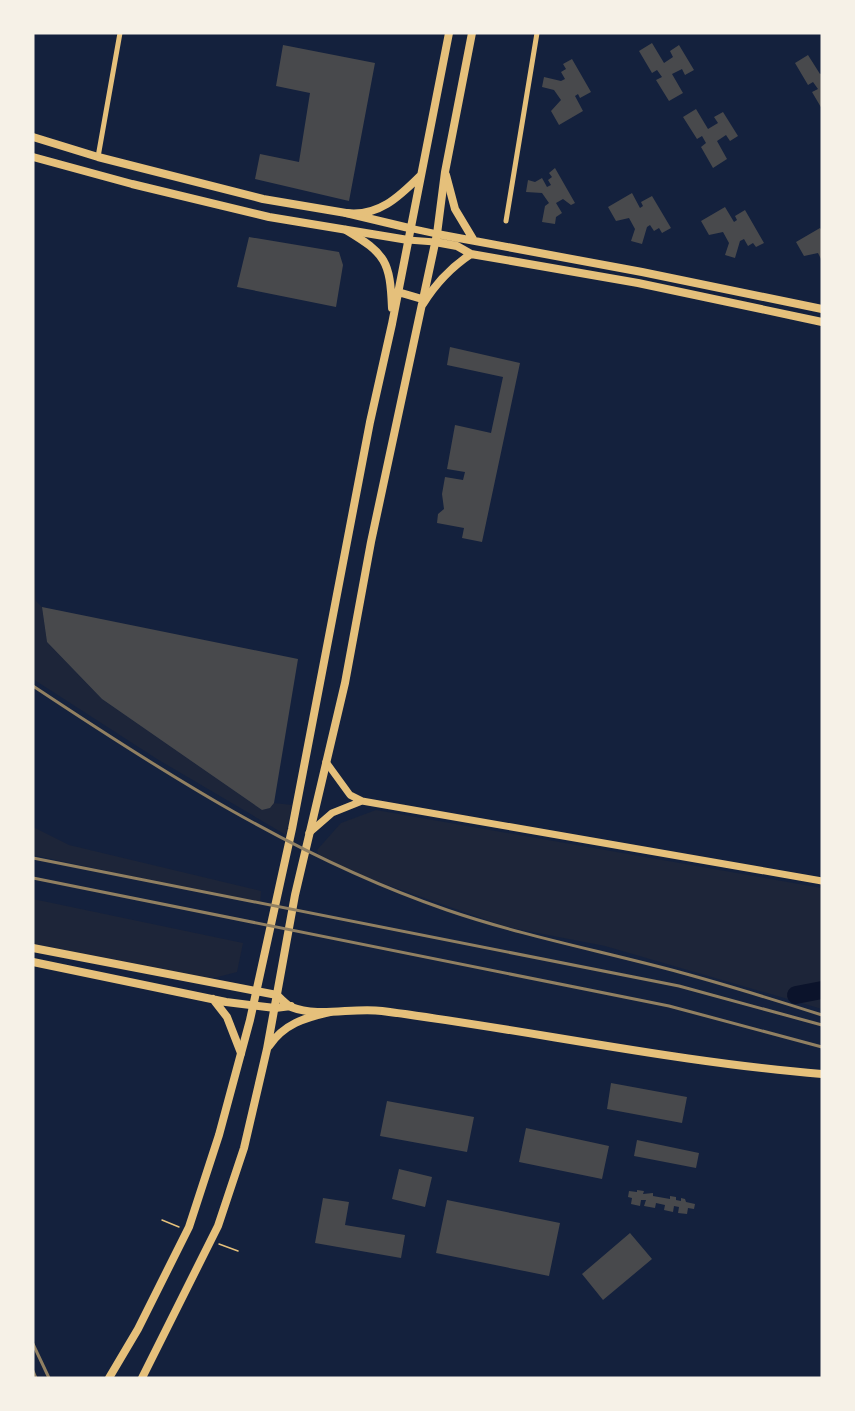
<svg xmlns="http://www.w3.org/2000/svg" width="855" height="1411" font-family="Ubuntu,sans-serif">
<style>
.green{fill:#1d2539}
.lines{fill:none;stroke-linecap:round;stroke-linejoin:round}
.river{stroke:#0b132b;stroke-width:18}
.building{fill:#48494c}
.path{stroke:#e5c07b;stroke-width:1.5}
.minor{stroke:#e5c07b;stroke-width:5}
.tertiary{stroke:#e5c07b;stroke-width:7}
.secondary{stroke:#e5c07b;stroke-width:8}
.primary{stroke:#e5c07b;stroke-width:8}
.rail{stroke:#918062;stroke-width:3}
</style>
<rect width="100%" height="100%" fill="#14213d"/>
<path class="green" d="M33 556 36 601 42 607 47 642 102 699 262 810 270 808 274 803 292 805 286 835 157 759 33 679Z
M376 810 822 888V1009L605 946 507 927 350 872 319 857 317 850 341 823Z
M33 827 69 845 261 891 260 904 33 855Z
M33 899 243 943 237 972 206 980 33 944Z"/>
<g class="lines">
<path class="river" d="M796 995 822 990"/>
</g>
<path class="building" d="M652 43 664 63 673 57 670 51 679 45 694 70 685 75 682 69 672 74 683 93 669 101 656 80 662 77 657 70 652 73 639 51Z
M283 45 375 63 349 201 255 179 260 154 299 162 310 93 276 86Z
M808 55 820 74 822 73V109L812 92 818 89 813 82 808 85 795 63Z
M572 59 591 92 580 98 578 94 575 96 583 111 559 125 551 111 561 100 554 90 542 87 544 77 561 81 565 79 561 72 566 69 563 64Z
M696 109 708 129 718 123 714 117 723 112 738 136 730 141 726 135 717 141 727 159 713 168 701 147 706 143 702 136 697 139 683 117Z
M555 168 575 203 571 205 563 199 556 203 562 213 556 217 555 224 542 222 545 206 549 203 542 193 526 192 528 180 535 182 542 178 547 187 551 185 548 180 552 177 549 173Z
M632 193 640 208 643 206 641 202 652 196 671 228 662 233 659 228 654 231 650 225 647 227 642 244 631 241 635 229 629 218 616 221 608 207Z
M725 207 734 222 737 220 735 216 745 210 764 243 756 247 753 243 748 246 744 239 740 241 735 258 725 255 729 243 723 232 709 235 701 221Z
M820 228 822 231V261L818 253 804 256 796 242Z
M249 237 339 252 343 265 336 307 237 287Z
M450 347 520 363 482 542 462 538 464 528 437 523 438 514 444 509 442 494 445 477 463 480 465 472 447 469 455 425 491 433 503 377 447 365Z
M42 607 298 659 274 803 270 808 262 810 102 699 47 642Z
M611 1083 687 1097 682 1123 607 1109Z
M387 1101 474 1117 467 1152 380 1136Z
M526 1128 609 1146 602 1179 519 1162Z
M637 1140 699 1153 696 1168 634 1156Z
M399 1169 432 1177 425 1207 392 1199Z
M637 1190 644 1191 643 1194 653 1193V1196L670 1199V1196L676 1197V1200L681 1201V1198L685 1199 686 1202 695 1204 694 1209 688 1208 687 1214 678 1213 679 1207 674 1206 673 1212 664 1210 665 1205 656 1203 655 1208 644 1206 646 1200H641L640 1206 631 1204 632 1198 628 1197 629 1191 637 1192Z
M323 1198 349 1202 345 1225 405 1235 401 1258 315 1243Z
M447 1200 560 1223 549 1276 436 1253Z
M630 1233 652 1259 603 1300 582 1274Z"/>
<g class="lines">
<path class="path" d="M162 1220 179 1227
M219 1244 238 1251"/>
<path class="minor" d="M98 157 120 33
M506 221 537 33"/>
<path class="tertiary" d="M409 228 437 234
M408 240 435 242
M326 762 350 795 362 801 822 881
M309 833 332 813 362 801"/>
<path class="secondary" d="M33 137 98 157 263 199 346 213 409 228
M33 157 132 184 269 217 408 240
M446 175 455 209 473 239
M437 234 642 272 822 309
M435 242 457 246 471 254 638 283 822 322
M423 304C436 283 450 268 471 254
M33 948 277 995C281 999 287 1005 291 1007 319 1018 353 1007 382 1011 529 1030 674 1062 822 1074
M33 962 226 1002 275 1008 291 1006
M213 999 227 1017 241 1053"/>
<path class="primary" d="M346 213C378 217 399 197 420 176
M346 230C386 254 390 261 392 308
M398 292 422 299
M269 1046C284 1024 304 1018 330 1012
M109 1378 138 1329 189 1227 219 1135 250 1020 292 829 370 422 392 324 449 33
M142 1378 218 1226 244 1148 267 1049 295 895 345 683 371 542 437 234 445 172 472 33"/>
<path class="rail" d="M33 686C164 773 298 859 447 910 523 936 601 951 679 972 727 985 775 1000 822 1015
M33 858 679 986 822 1025
M33 878 669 1006 822 1047
M33 1344 49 1378
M33 1371 36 1378"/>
</g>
<rect width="855" height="1411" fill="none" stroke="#f6f1e7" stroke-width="69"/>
</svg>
